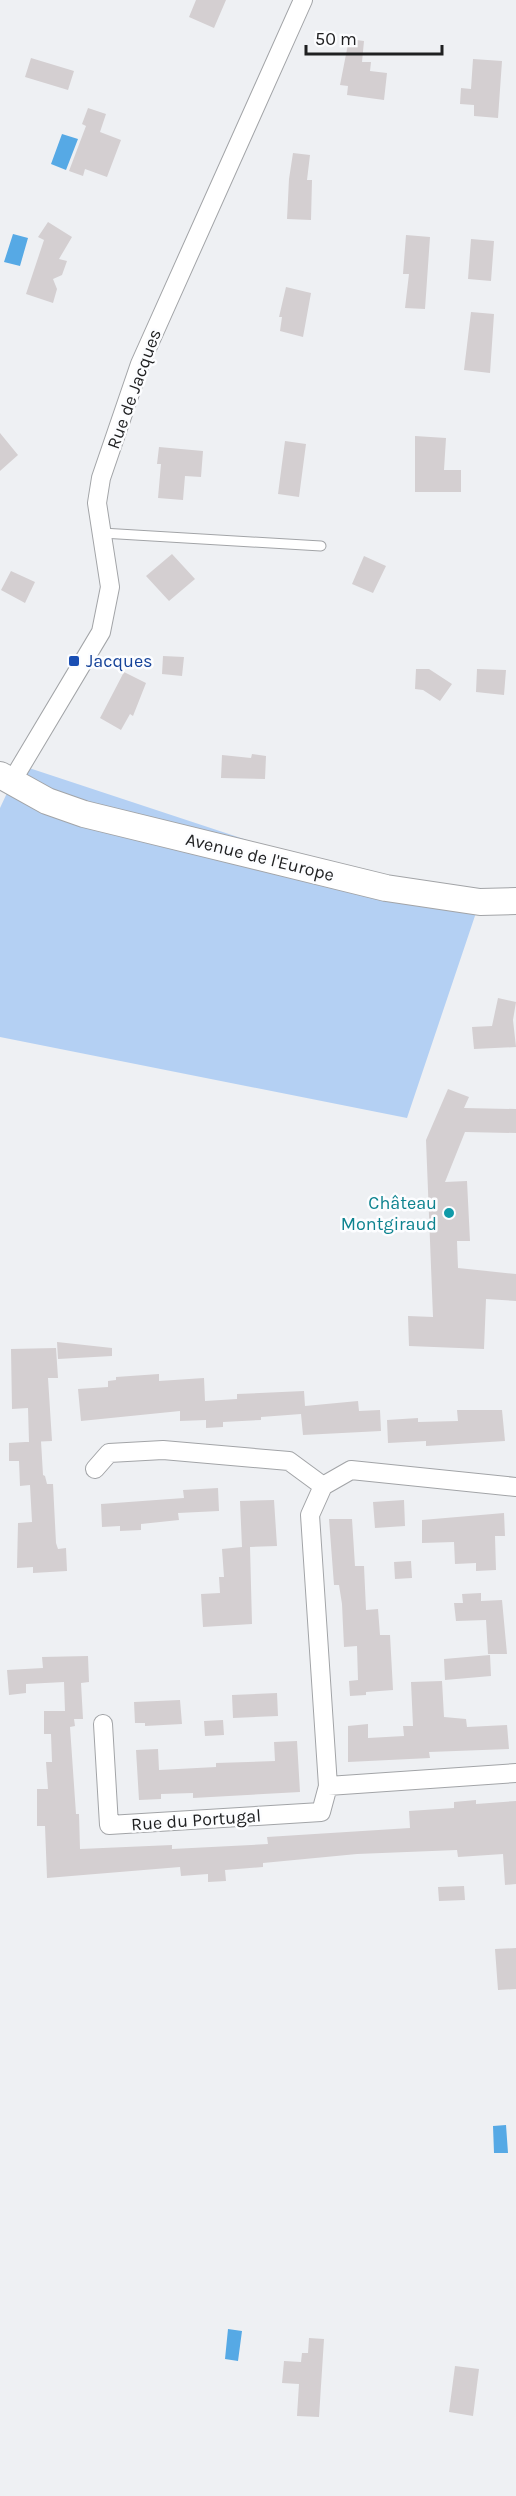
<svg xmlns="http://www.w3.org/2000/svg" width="516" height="2496" font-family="Karla,sans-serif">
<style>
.green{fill:#b4d0f3}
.water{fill:#56a9e5}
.building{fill:#d4cfd1}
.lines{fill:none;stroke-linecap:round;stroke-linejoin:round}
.lane-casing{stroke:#a2a4a7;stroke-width:11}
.street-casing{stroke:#a2a4a7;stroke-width:20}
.secondary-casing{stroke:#a2a4a7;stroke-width:28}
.lane{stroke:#fff;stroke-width:9}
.street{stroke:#fff;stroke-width:18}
.secondary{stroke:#fff;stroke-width:26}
.transit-dot{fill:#1a4fb4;stroke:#fcfdff;stroke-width:2}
.culture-dot{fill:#0f9aa8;stroke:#fcfdff;stroke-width:2}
.labels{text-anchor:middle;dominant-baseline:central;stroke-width:5;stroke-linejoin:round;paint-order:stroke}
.street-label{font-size:18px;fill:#1f2021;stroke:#fcfdff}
.transit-label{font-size:18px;fill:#164399;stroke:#fcfdff;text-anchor:start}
.culture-label{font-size:18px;fill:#0d838f;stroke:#fcfdff;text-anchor:end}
</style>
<rect width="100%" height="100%" fill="#eef0f3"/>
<path class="green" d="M20 765 292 855 417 882 484 889 407 1118 0 1037V808Z"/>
<path class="water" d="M62 134 78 139 66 170 51 164Z
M13 234 28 238 20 266 4 262Z
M506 2125 508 2153H494L493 2126Z
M228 2329 242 2331 238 2361 225 2359Z"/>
<path class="building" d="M196 0H226L214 28 189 17Z
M349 39 364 41 362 62H371L370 71 387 73 384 100 347 95 348 86 340 85Z
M31 58 74 71 68 90 25 77Z
M473 59 502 61 498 118 474 116V105L460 104 461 88 471 89Z
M88 108 106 114 100 132 121 140 107 177 85 169 83 176 69 171 86 126 82 124Z
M293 153 310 155 307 180H312L311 220 287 219 289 179Z
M48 222 72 237 59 259 67 261 62 275 53 279 57 289 53 303 26 294 44 240 38 237Z
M406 235 430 237 425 309 405 308 409 274H403Z
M471 239 494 241 491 281 468 279Z
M286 287 311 293 303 337 280 331 282 317H279Z
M471 312 494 314 490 373 464 370Z
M0 433 18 455 0 471Z
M415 436 446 438 444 470H461V492H415Z
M285 441 306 444 299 497 278 494Z
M159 447 203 451 201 477 185 476 183 500 158 498 161 464H157Z
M172 554 195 579 169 601 146 576Z
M364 556 386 566 373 593 352 584Z
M11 571 35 582 25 603 1 590Z
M163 656 184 657 182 676 162 674Z
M416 669H429L452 684 440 701 423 690 415 689Z
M477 669 506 670 504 695 476 692Z
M124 672 146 683 133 716 130 714 121 730 100 718Z
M252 754 266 756 265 779 221 778 222 755 251 758Z
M498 998 516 1002 513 1020 516 1047 474 1049 472 1027 492 1026Z
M448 1089 469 1097 464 1108 516 1109V1133L465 1132 445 1182 467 1181 470 1241H457L458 1268 516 1274V1301L486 1299 484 1349 409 1346 408 1316 433 1317 426 1140Z
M57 1342 112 1348V1356L58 1359Z
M56 1348 58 1378H48L52 1441 29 1442 28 1408 12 1409 11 1349Z
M159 1374V1381L204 1378 205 1401 237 1399V1394L304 1391 305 1406 358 1401 359 1411 380 1410 381 1431 303 1435 301 1414 261 1417V1420L223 1422V1427L206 1428V1420L180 1421V1411L81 1421 78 1389 108 1387V1381L116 1380V1377Z
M457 1410H502L505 1441 426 1446V1441L388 1443 387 1420 418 1418V1422L458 1421Z
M41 1441 43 1475 45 1476 47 1484H53L56 1543 58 1549 66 1548 67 1571 33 1573V1567L17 1568 18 1523 32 1522 30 1485 20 1486 19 1461H9V1443Z
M218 1488 219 1511 178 1513 179 1520 141 1524V1530L120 1531V1526L102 1527 101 1504 184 1498 183 1490Z
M274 1500 277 1546 250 1547 252 1624 203 1627 201 1594 220 1593 219 1577H224L222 1549 242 1547 240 1501Z
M404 1500 405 1526 375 1528 373 1502Z
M504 1513 505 1536H495L496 1570 476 1571V1563L455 1564 454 1542 422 1543V1520Z
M329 1519H352L355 1566H364L366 1610 378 1609 380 1635H390L393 1690 366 1692V1695L350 1696 349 1681 358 1680 357 1646 344 1647 342 1604 339 1585H334Z
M411 1561 412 1578 395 1579 394 1562Z
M481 1593V1601L502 1600 507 1654H488L486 1620 456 1621 454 1603H463L462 1594Z
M490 1655 491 1676 445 1680 444 1659Z
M88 1656 89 1682 81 1683 83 1719H74L75 1726 70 1727 76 1814H79L80 1849 172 1845V1849L268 1844 267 1837 410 1828 409 1811 454 1808V1802L476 1800V1804L516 1801V1884L505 1885 503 1854 458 1857 457 1850 357 1854 263 1863V1867L225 1870 226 1881 208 1882V1874L181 1876 180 1867 47 1878 45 1826H37V1789H48L46 1762H52L51 1734H44V1711H65L64 1682 26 1684V1693L9 1695 7 1670 43 1668 42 1657Z
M442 1681 444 1717 466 1719 467 1727 507 1725 509 1749 429 1752 430 1758 348 1762V1726L368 1724V1738L404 1736 403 1726H413L411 1682Z
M277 1693 278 1716 233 1718 232 1695Z
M180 1700 182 1724 145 1726V1723H135L134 1702Z
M223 1720 224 1735 205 1736 204 1721Z
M297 1741 300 1792 193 1798V1793L161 1794V1799L139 1800 136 1750 158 1749 159 1770 216 1767V1763L275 1761 274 1742Z
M464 1886 465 1900 439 1901 438 1887Z
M516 1948V1989L498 1990 495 1949Z
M309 2338 324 2339 319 2417 297 2416 299 2384 282 2383 284 2361 301 2362 302 2353H308Z
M455 2366 479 2369 473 2416 449 2412Z"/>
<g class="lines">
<defs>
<path id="lane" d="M102 533 321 546"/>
<path id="street" d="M12 781 101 632 110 587 97 503 101 478 140 364 303 0
M95 1469 109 1453 163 1450 289 1461 323 1486
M516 1487 351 1470 323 1486 310 1515 328 1786 516 1773
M103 1724 109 1825 321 1812 328 1786"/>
<path id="secondary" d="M0 775 47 801 84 814 386 888 480 902 516 901"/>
</defs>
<use href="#lane" class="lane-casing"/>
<use href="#street" class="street-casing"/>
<use href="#secondary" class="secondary-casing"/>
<use href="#lane" class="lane"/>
<use href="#street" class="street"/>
<use href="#secondary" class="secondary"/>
</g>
<rect class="transit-dot" x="68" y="655" width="12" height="12" rx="3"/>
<circle class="culture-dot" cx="449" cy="1213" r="6"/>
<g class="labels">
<g class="street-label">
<text transform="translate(134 389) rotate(-70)">Rue de Jacques</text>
<text transform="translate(260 857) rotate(14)">Avenue de l'Europe</text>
<text transform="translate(196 1820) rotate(-4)">Rue du Portugal</text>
</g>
<g class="transit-label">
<text x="86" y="661">Jacques</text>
</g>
<g class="culture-label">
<text x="437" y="1203">Château<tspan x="437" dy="21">Montgiraud</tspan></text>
</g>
</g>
<path d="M306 45v9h136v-9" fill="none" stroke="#1f2021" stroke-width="3"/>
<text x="315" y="45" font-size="18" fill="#1f2021" stroke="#fcfdff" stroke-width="4.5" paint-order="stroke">50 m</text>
</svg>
